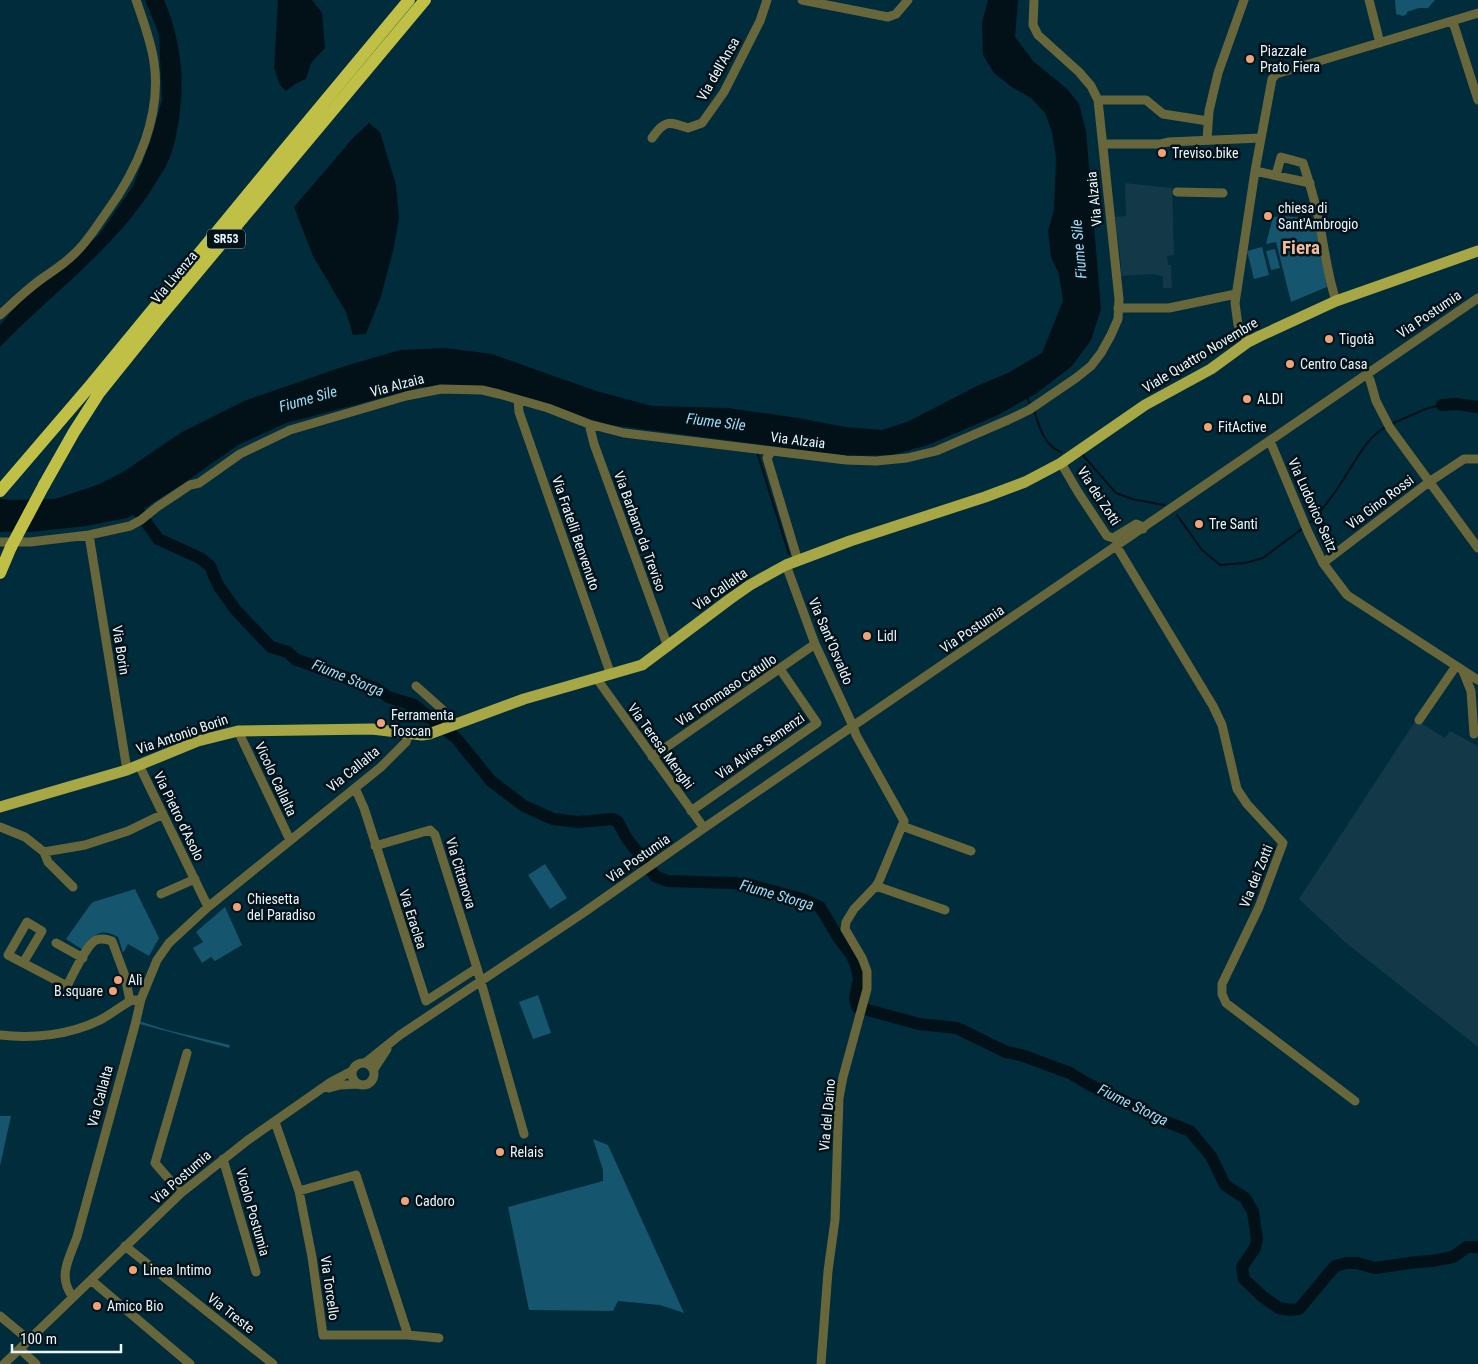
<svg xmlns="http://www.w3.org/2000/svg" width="1478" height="1364" font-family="'Roboto Condensed',sans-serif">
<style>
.built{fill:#133948}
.green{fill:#15556e}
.water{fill:#021018}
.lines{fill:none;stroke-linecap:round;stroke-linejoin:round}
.stream{stroke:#021018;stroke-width:2}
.river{stroke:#021018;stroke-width:12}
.minor{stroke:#67673b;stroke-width:9}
.major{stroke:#a7a745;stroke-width:11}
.highway{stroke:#c1c046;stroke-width:12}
.highway-bridge{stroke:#c1c046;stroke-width:12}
.poi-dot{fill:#f0a279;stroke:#031219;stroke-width:2}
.labels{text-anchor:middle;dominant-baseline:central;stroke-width:5;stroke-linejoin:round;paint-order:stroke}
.shield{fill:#031219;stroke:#a4b2b8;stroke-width:1}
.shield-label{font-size:12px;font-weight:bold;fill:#e9f6fc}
.poi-label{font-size:14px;fill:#e9f6fc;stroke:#031219;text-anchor:start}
.street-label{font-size:14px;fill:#e9f6fc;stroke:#031219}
.water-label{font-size:15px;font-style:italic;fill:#a2daf5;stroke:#031219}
.district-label{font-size:19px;font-weight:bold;fill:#f6bb9c;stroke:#031219}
</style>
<rect width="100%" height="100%" fill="#002c3c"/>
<path class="built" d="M1125 183 1172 188 1174 255 1167 256 1168 265H1171L1172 288H1163V276L1153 274 1121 276V263L1115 217 1126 216Z
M1416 720 1445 738 1450 731 1478 746V1047L1345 942 1299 899Z"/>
<path class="green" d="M1395 0H1435L1428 8H1419L1407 12V14L1403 16 1396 14Z
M1283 216 1314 219 1327 287 1291 302 1276 242 1266 244 1273 217Z
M1262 247 1269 275 1254 279 1247 251Z
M1275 249 1280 268 1271 270 1266 251Z
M545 864 567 898 550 909 528 875Z
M135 889 159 938 149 956 128 944 123 953 118 937C99 927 94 935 83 950L66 939 90 905 93 902Z
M225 907 242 945 215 961 211 957 202 963 193 948 203 942 196 932Z
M538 995 551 1033 533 1039 519 1002Z
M136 1020 167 1030 230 1045 229 1048 136 1023Z
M0 1116H11L0 1166Z
M593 1139 608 1145 684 1313 660 1305 618 1301 613 1311 529 1310 508 1207 603 1181V1170Z"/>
<path class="water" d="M145 0H164C177 30 184 67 181 100 179 122 176 146 166 166 162 174 156 181 152 189 110 253 52 293 0 347V325L20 302 99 235 133 186 151 140 162 100 159 34Z
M278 0H312L322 13 325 48 311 63 306 79 295 84 286 91 280 85 274 68Z
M988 0H1018L1015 37 1033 61 1067 89 1079 104 1086 131 1101 309 1091 340 1072 366 1037 393 998 415 928 445 892 455 848 456 603 424 472 386 422 387 286 423 238 445 187 481 137 513 127 518 86 526 30 532H0V499L13 500 55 499 97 485 123 472 182 432 244 401 342 367 400 350 445 348 492 354 596 391 652 406 728 408 798 418 845 427 882 430 907 422 977 386 1008 373 1042 353 1063 301 1059 274 1051 257 1048 231 1054 210 1056 158 1052 132 1045 113 1031 98 1012 87 994 73 983 55 982 23Z
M369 123 380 132 396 185 399 218 393 251 381 296 366 334 353 335 346 312 313 256 294 207 353 138Z"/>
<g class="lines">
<path class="stream" d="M1027 397 1031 406
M1034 410C1039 426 1044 446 1061 452
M1391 424 1428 408 1442 405
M757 452 789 554
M1081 453 1116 493 1132 499 1164 505
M1177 515 1202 550 1220 565 1245 563 1263 558 1303 528
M1309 523C1321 512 1332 497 1341 483 1355 463 1364 439 1387 426"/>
<path class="river" d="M1442 405 1456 404 1478 407
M130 499 158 539 200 558 210 566 218 585 235 609 246 621 271 647 288 652 295 659 377 689 388 697 414 705 456 738 491 781 524 806 553 819 578 822 613 819 618 822 626 837 655 876 667 881 734 883 754 886 802 899 820 907 838 937 851 954 856 965 859 979 855 998 857 1007 919 1024 957 1028 1006 1052 1021 1055 1070 1073 1088 1084 1139 1108 1149 1115 1190 1131 1211 1156 1225 1185 1245 1198 1253 1212 1257 1239 1255 1248 1242 1267 1244 1279 1263 1297 1279 1308 1290 1310 1299 1309 1335 1266 1347 1263H1357L1375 1268 1417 1262 1432 1261 1453 1257 1467 1247H1478"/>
<path class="minor" d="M802 0 888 17 896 14 908 0
M1369 0 1380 43
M1453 22 1478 100
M1098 100H1146L1163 114 1208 121
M652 138C665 120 668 121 688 128L702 123 724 92 760 21 767 0
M1207 140 1209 111 1218 73 1244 0
M1103 144H1160L1168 142 1261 138
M1255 171 1310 183
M1276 175 1281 157 1303 163C1309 181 1314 198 1318 216 1324 245 1327 274 1336 301
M1177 192 1223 193
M1118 308H1169L1236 294
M0 315C13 303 25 291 40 280 51 272 63 265 73 255 86 244 96 227 106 213 137 171 162 116 154 62 151 41 143 20 136 0
M1248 342 1238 325 1235 303 1255 171 1272 79 1276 74 1478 13
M1366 374 1370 380 1376 401 1390 428 1478 548
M518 400 519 412 611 675
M589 424 594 444 668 647
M1270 441 1308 532 1323 563 1347 595 1478 680
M771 452 767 458 798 561
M1061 463 1078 492 1107 536 1113 538 1136 524 1139 525 1143 529
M89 535 127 770
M0 542H30L89 535 130 526 141 520 157 507 190 485 199 483 240 454 290 430 406 396 441 389 482 390 499 394 548 408 589 424 624 433 846 460 876 461 907 458 936 451 1008 420 1029 410 1076 378 1091 366 1101 353 1111 335 1118 319 1119 299 1098 100 1091 86 1079 72 1038 35 1033 25 1034 0
M1117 547 1213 706 1222 725 1237 789 1247 804 1283 843 1259 907 1222 984V994L1226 1003 1355 1101
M1323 563 1429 482 1464 459H1478
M786 565 815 644 853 726 856 735 904 821 879 881 876 886 854 909 846 922 845 929 862 958 867 971V989L843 1077 839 1098 835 1220 828 1271 821 1364
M1463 671 1471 691 1474 734
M597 679 704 828
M416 686 443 710 452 726
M1419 720 1456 666
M238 731 290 840
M652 757 815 644
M139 765 208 907
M355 788 364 808 426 1001 477 968
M691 811 817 723 780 669
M902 826 971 851
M0 827 25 837 44 852 85 845 128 831 163 814
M375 846 430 830 435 835 477 968 524 1134
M44 852 48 862 73 887
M876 886 945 910
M161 894 195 879
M56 943 83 958
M23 963 42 931 27 922 8 955 67 986C73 975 86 945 96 940 102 938 106 939 112 941L125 976 130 1001
M0 1035C33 1039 70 1035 100 1020 111 1014 120 1007 130 1001L136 1000
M352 1074a11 11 0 1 1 22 0a11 11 0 1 1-22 0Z
M365 1063 400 1035 583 913 704 828 1478 298
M374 1069 387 1049
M329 1088 340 1085 358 1084
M275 1122 299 1191 312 1257 323 1335H408L356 1175 299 1191
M223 1159 256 1272
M181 1193 155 1163 187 1053
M125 1246 273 1364
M91 1280 190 1364
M73 1297C57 1277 69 1259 77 1237L135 1025 141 999 157 960 169 943 208 907 381 767 406 742 409 733
M0 1316 29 1340
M408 1335 439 1338
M20 1349 36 1364
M4 1364 181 1193 248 1140 331 1082 352 1071"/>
<path class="major" d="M0 807 127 770 198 741 238 731 372 729 422 735 429 734 524 699 642 665 730 599 750 585 775 571 786 565 850 541 985 497 1025 482 1061 463 1145 405 1211 369 1248 342 1260 336 1336 301 1478 251"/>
<path class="highway" d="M44 485 74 432 99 393 160 317 425 0
M0 491 90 386 280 155 409 0
M0 573 11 547"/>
<path class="highway-bridge" d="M11 547 44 485"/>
</g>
<g class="poi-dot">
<circle cx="1250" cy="59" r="5"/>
<circle cx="1162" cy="153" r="5"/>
<circle cx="1268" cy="216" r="5"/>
<circle cx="1329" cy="339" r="5"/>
<circle cx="1290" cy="364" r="5"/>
<circle cx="1247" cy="399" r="5"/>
<circle cx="1208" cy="427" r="5"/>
<circle cx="1199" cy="524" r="5"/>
<circle cx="867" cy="636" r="5"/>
<circle cx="381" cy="723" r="5"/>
<circle cx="237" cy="907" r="5"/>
<circle cx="118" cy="980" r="5"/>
<circle cx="113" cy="991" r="5"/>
<circle cx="500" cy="1152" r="5"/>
<circle cx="405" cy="1201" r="5"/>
<circle cx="133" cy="1270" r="5"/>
<circle cx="97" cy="1306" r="5"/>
</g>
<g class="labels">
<rect class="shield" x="207" y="229.5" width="38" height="19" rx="4"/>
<g class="shield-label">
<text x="226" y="239">SR53</text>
</g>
<g class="poi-label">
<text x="1260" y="51">Piazzale<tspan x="1260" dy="16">Prato Fiera</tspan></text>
<text x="1172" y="153">Treviso.bike</text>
<text x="1278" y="208">chiesa di<tspan x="1278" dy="16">Sant'Ambrogio</tspan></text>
<text x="1339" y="339">Tigotà</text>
<text x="1300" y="364">Centro Casa</text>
<text x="1257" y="399">ALDI</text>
<text x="1218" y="427">FitActive</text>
<text x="1209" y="524">Tre Santi</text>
<text x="877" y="636">Lidl</text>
<text x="391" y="715">Ferramenta<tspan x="391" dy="16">Toscan</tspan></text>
<text x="247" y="899">Chiesetta<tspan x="247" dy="16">del Paradiso</tspan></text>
<text x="128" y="980">Alì</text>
<text x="103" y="991" text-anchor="end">B.square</text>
<text x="510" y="1152">Relais</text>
<text x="415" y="1201">Cadoro</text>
<text x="143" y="1270">Linea Intimo</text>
<text x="107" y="1306">Amico Bio</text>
</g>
<g class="street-label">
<text transform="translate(718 69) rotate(-60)">Via dell'Ansa</text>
<text transform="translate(1094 199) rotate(-96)">Via Alzaia</text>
<text transform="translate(174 277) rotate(-50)">Via Livenza</text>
<text transform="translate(1429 314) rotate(-34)">Via Postumia</text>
<text transform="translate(1200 355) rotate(-31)">Viale Quattro Novembre</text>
<text transform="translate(397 385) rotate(-15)">Via Alzaia</text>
<text transform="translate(798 440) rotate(7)">Via Alzaia</text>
<text transform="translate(1099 496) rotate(57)">Via dei Zotti</text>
<text transform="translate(1380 502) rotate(-37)">Via Gino Rossi</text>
<text transform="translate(1313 505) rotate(66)">Via Ludovico Seitz</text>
<text transform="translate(640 531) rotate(70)">Via Barbano da Treviso</text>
<text transform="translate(576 533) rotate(71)">Via Fratelli Benvenuto</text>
<text transform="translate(720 589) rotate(-35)">Via Callalta</text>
<text transform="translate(972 629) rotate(-34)">Via Postumia</text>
<text transform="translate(831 641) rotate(67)">Via Sant'Osvaldo</text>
<text transform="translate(121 650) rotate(81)">Via Borin</text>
<text transform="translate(726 690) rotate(-34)">Via Tommaso Catullo</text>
<text transform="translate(182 734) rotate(-19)">Via Antonio Borin</text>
<text transform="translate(661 746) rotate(54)">Via Teresa Menghi</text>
<text transform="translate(760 746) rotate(-35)">Via Alvise Semenzi</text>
<text transform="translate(353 769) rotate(-39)">Via Callalta</text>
<text transform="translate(276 779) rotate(65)">Vicolo Callalta</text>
<text transform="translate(179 816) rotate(64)">Via Pietro d'Asolo</text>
<text transform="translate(638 858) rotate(-35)">Via Postumia</text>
<text transform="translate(461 873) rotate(73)">Via Cittanova</text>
<text transform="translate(1256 876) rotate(-68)">Via dei Zotti</text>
<text transform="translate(413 919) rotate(72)">Via Eraclea</text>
<text transform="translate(100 1096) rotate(-75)">Via Callalta</text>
<text transform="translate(827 1115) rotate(-85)">Via del Daino</text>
<text transform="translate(181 1177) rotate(-41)">Via Postumia</text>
<text transform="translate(253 1212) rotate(74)">Vicolo Postumia</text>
<text transform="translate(330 1288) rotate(82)">Via Torcello</text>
<text transform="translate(231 1313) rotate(38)">Via Treste</text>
</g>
<g class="water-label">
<text transform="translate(1079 249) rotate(-95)">Fiume Sile</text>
<text transform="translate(308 399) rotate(-16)">Fiume Sile</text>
<text transform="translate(716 422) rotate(7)">Fiume Sile</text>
<text transform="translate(348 678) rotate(22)">Fiume Storga</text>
<text transform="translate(777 895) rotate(16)">Fiume Storga</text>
<text transform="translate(1133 1105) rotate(26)">Fiume Storga</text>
</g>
<g class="district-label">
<text x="1301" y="247">Fiera</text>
</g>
</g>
<path d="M12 1344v8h109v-8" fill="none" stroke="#e9f6fc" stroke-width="2.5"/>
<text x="20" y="1344" font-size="15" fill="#e9f6fc" stroke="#031219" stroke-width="4" paint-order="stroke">100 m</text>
</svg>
